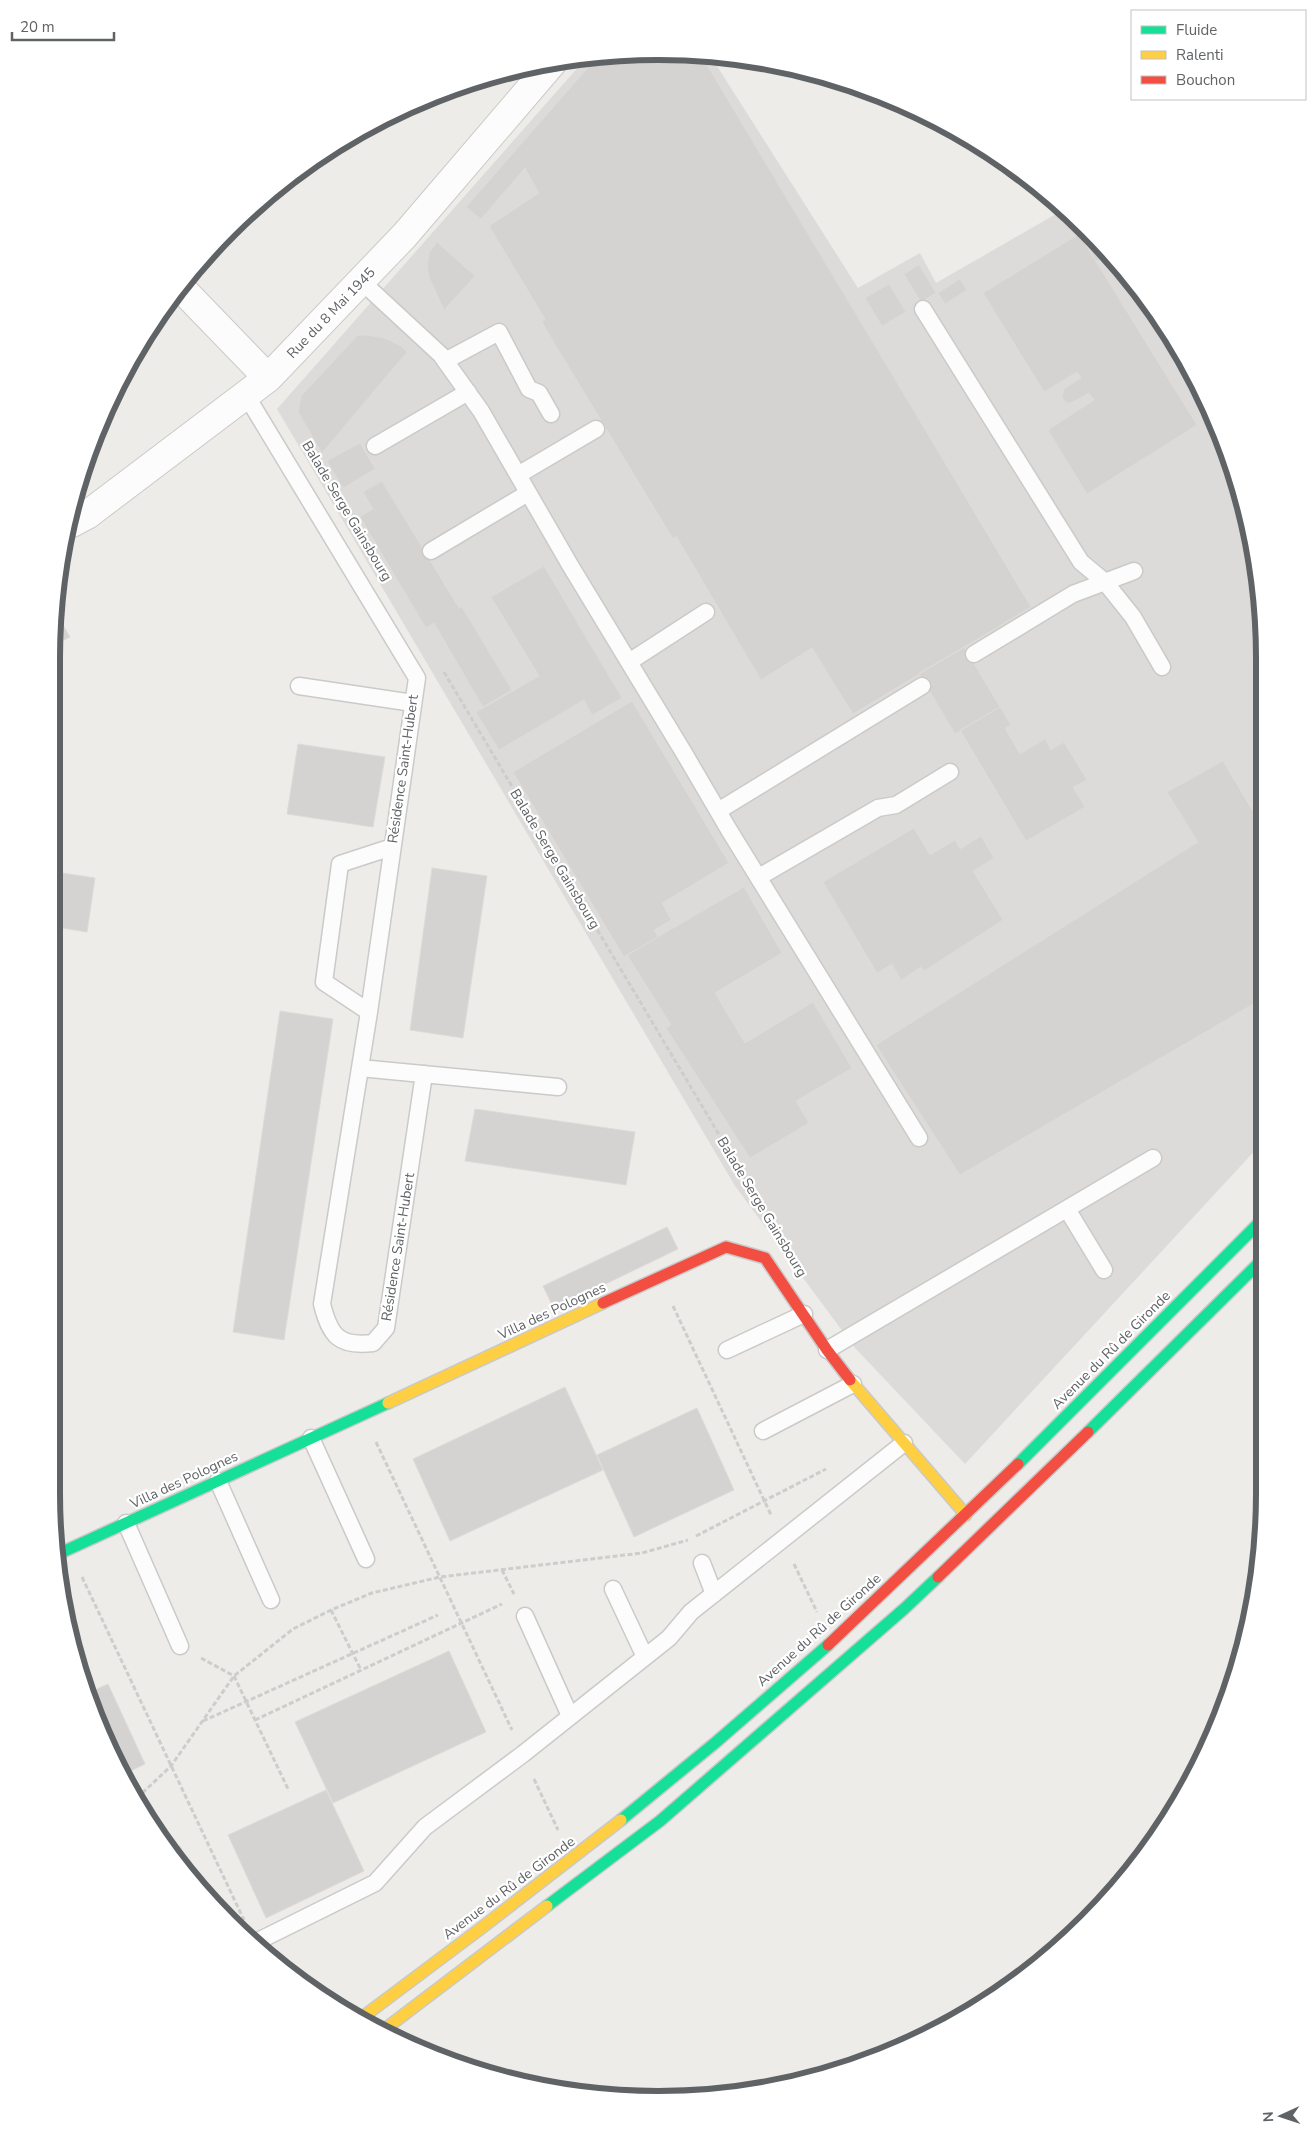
<svg xmlns="http://www.w3.org/2000/svg" width="1316" height="2151" font-family="'Nunito Sans',sans-serif">
<style>
.industrial{fill:#dddbd9}
.green{fill:#dbe7d6}
.building{fill:#d5d3d2;stroke:#dddbd8}
.lines{fill:none;stroke-linecap:round;stroke-linejoin:round}
.lane-casing{stroke:#cacac9;stroke-width:19}
.street-casing{stroke:#cacac9;stroke-width:30}
.fast-casing{stroke:#c8c9c8;stroke-width:14}
.slow-casing{stroke:#c8c9c8;stroke-width:14}
.jam-casing{stroke:#c8c9c8;stroke-width:14}
.path{stroke:#cbcecb;stroke-width:3;stroke-dasharray:5 2.5;stroke-linecap:butt}
.lane{stroke:#fcfcfc;stroke-width:16}
.street{stroke:#fcfcfc;stroke-width:28}
.fast{stroke:#16e098;stroke-width:11}
.slow{stroke:#ffcf43;stroke-width:11}
.jam{stroke:#f24e42;stroke-width:11}
.labels{text-anchor:middle;dominant-baseline:central;stroke-width:4.5;stroke-linejoin:round;paint-order:stroke}
.street-label{font-size:14px;fill:#5f6366;stroke:#fff}
.rim{fill:none;stroke:#5f6366;stroke-width:6}
</style>
<rect width="100%" height="100%" fill="#eeece9"/>
<path class="industrial" d="M697 53 710 55 858 288 920 253 936 283 1063 210 1109 253 1188 365 1244 501 1263 618 1261 1144 965 1464 855 1348 735 1186 277 409 588 56Z"/>
<path class="green" d="M1151 310 1184 355 1189 368 1149 312Z"/>
<path class="building" d="M700 53 1031 607 853 714 812 648 761 680 676 536 673 539 556 346 542 322 545 319 489 226 539 193 525 168 481 219 466 207 598 56Z
M1079 234 1197 425 1087 494 1048 430 1094 400 1089 393 1071 403H1066L1062 397 1064 389 1081 378 1077 372 1044 392 983 293Z
M1094 239 1109 253 1096 261 1086 244Z
M437 242 475 276 444 310 429 277 427 266 429 253Z
M919 265 936 293 921 302 904 274Z
M960 279 967 290 945 304 938 293Z
M889 284 906 312 882 326 865 298Z
M358 335H366L384 338 401 346 407 352 322 453 298 412 301 396Z
M360 443 375 469 343 488 327 461Z
M382 481 459 608 462 607 512 690 483 707 434 623 426 628 360 517 373 509 363 492Z
M544 566 622 698 592 715 584 700 499 750 476 712 539 676 491 597Z
M56 613 70 637 56 644Z
M964 647 1000 707 955 734 919 673Z
M632 701 729 863 662 903 671 920 654 930 658 937 624 957 513 772Z
M1000 707 1011 725 1005 728 1020 754 1045 739 1051 750 1064 742 1087 780 1073 787 1085 807 1026 841 960 730Z
M298 744 385 757 373 827 287 814Z
M1223 761 1254 813 1263 808 1262 999 960 1175 876 1045 1198 842 1167 792Z
M914 828 930 855 955 840 960 849 981 836 994 858 973 871 1003 920 924 971 921 967 901 980 892 964 877 973 823 882Z
M432 868 487 876 463 1038 410 1030Z
M56 872 95 878 87 932 56 927Z
M744 887 782 953 715 993 745 1043 813 1002 852 1068 796 1101 809 1123 750 1158 666 1028 671 1025 627 955Z
M280 1011 333 1019 284 1340 233 1332Z
M475 1109 635 1132 626 1185 465 1161Z
M667 1227 678 1249 554 1309 543 1286Z
M565 1387 603 1470 450 1541 413 1459Z
M697 1408 734 1490 634 1537 597 1455Z
M449 1651 486 1732 333 1803 295 1722Z
M108 1684 145 1764 122 1775 114 1762 86 1694Z
M326 1790 364 1871 266 1918 228 1835Z
M180 1846 197 1882 176 1862 169 1851Z"/>
<g class="lines">
<defs>
<path id="lane" d="M361 281 441 355 481 411 570 565 684 753 729 830 919 1138
M923 309 1081 562 1105 582 1133 617 1162 667
M445 361 499 332 529 389 539 393 551 414
M246 395 417 678 369 1012 322 1304C330 1336 339 1347 373 1343L386 1328 424 1074
M375 446 468 392
M518 475 596 429
M431 551 528 493
M974 654 1073 594 1134 571
M629 662 706 612
M299 686 413 703
M718 811 922 686
M759 877 878 808 896 805 950 772
M369 1012 324 982 340 864 392 847
M360 1068 558 1087
M1067 1209 1104 1270
M727 1350 804 1314
M827 1350 1153 1158
M763 1431 853 1384
M311 1438 366 1559
M218 1481 271 1600
M126 1523 180 1646
M702 1563 714 1594
M613 1589 645 1657
M525 1616 570 1716
M256 1942 375 1883 425 1827 523 1754 669 1638 691 1612 904 1443"/>
<path id="street" d="M179 286 268 378
M72 523 87 515 268 378 405 235 553 62"/>
<path id="fast" d="M1088 1432 1261 1261
M1018 1464 1261 1221
M56 1555 388 1403
M621 1820 715 1743 828 1645
M547 1906 660 1821 904 1609 938 1577"/>
<path id="slow" d="M850 1380 966 1515
M388 1403 603 1303
M360 2019 480 1929 621 1820
M381 2032 547 1906"/>
<path id="jam" d="M603 1303 726 1247 765 1258 827 1350 850 1380
M938 1577 1088 1432
M828 1645 1018 1464"/>
</defs>
<use href="#lane" class="lane-casing"/>
<use href="#street" class="street-casing"/>
<use href="#fast" class="fast-casing"/>
<use href="#slow" class="slow-casing"/>
<use href="#jam" class="jam-casing"/>
<path class="path" d="M444 672 774 1227
M673 1306 771 1515
M376 1442 512 1730
M696 1536 826 1469
M794 1564 817 1612
M502 1570 514 1594
M82 1577 244 1920
M331 1610 361 1670
M201 1658 234 1676 289 1791
M255 1720 502 1604
M203 1721 438 1615
M534 1779 558 1830
M137 1798 171 1766 234 1676 293 1629 331 1610 372 1593 440 1577 642 1553 688 1540"/>
<use href="#lane" class="lane"/>
<use href="#street" class="street"/>
<use href="#fast" class="fast"/>
<use href="#slow" class="slow"/>
<use href="#jam" class="jam"/>
</g>
<g class="labels">
<g class="street-label">
<text transform="translate(331 313) rotate(-46)">Rue du 8 Mai 1945</text>
<text transform="translate(347 511) rotate(59)">Balade Serge Gainsbourg</text>
<text transform="translate(403 769) rotate(-82)">Résidence Saint-Hubert</text>
<text transform="translate(555 859) rotate(59)">Balade Serge Gainsbourg</text>
<text transform="translate(762 1207) rotate(59)">Balade Serge Gainsbourg</text>
<text transform="translate(398 1247) rotate(-81)">Résidence Saint-Hubert</text>
<text transform="translate(552 1311) rotate(-25)">Villa des Polognes</text>
<text transform="translate(1111 1350) rotate(-45)">Avenue du Rû de Gironde</text>
<text transform="translate(184 1480) rotate(-25)">Villa des Polognes</text>
<text transform="translate(819 1630) rotate(-42)">Avenue du Rû de Gironde</text>
<text transform="translate(509 1888) rotate(-37)">Avenue du Rû de Gironde</text>
</g>
</g>
<path d="M0 0H1316V2151H0ZM658 60H658A598 598 0 0 1 1256 658V1493A598 598 0 0 1 658 2091H658A598 598 0 0 1 60 1493V658A598 598 0 0 1 658 60Z" fill="#fff" fill-rule="evenodd"/>
<path class="rim" d="M658 60H658A598 598 0 0 1 1256 658V1493A598 598 0 0 1 658 2091H658A598 598 0 0 1 60 1493V658A598 598 0 0 1 658 60Z"/>
<rect x="1131" y="10" width="175" height="90" fill="#ffffff" stroke="#bfc1c2"/>
<rect x="1141" y="26" width="25" height="8" fill="#16e098" stroke="#bfc1c2"/>
<text x="1176" y="35" font-size="15" fill="#5f6366">Fluide</text>
<rect x="1141" y="51" width="25" height="8" fill="#ffcf43" stroke="#bfc1c2"/>
<text x="1176" y="60" font-size="15" fill="#5f6366">Ralenti</text>
<rect x="1141" y="76" width="25" height="8" fill="#f24e42" stroke="#bfc1c2"/>
<text x="1176" y="85" font-size="15" fill="#5f6366">Bouchon</text>
<g transform="translate(1281 2116) rotate(267)" stroke="#ffffff" stroke-width="4" paint-order="stroke">
<path d="M0-4L9 19L0 12L-9 19Z" fill="#5f6366"/>
<text y="-8" font-size="14" font-weight="bold" text-anchor="middle" fill="#5f6366">N</text>
</g>
<path d="M12 32v8h102v-8" fill="none" stroke="#5f6366" stroke-width="2.5"/>
<text x="20" y="32" font-size="15" fill="#5f6366" stroke="#ffffff" stroke-width="4" paint-order="stroke">20 m</text>
</svg>
